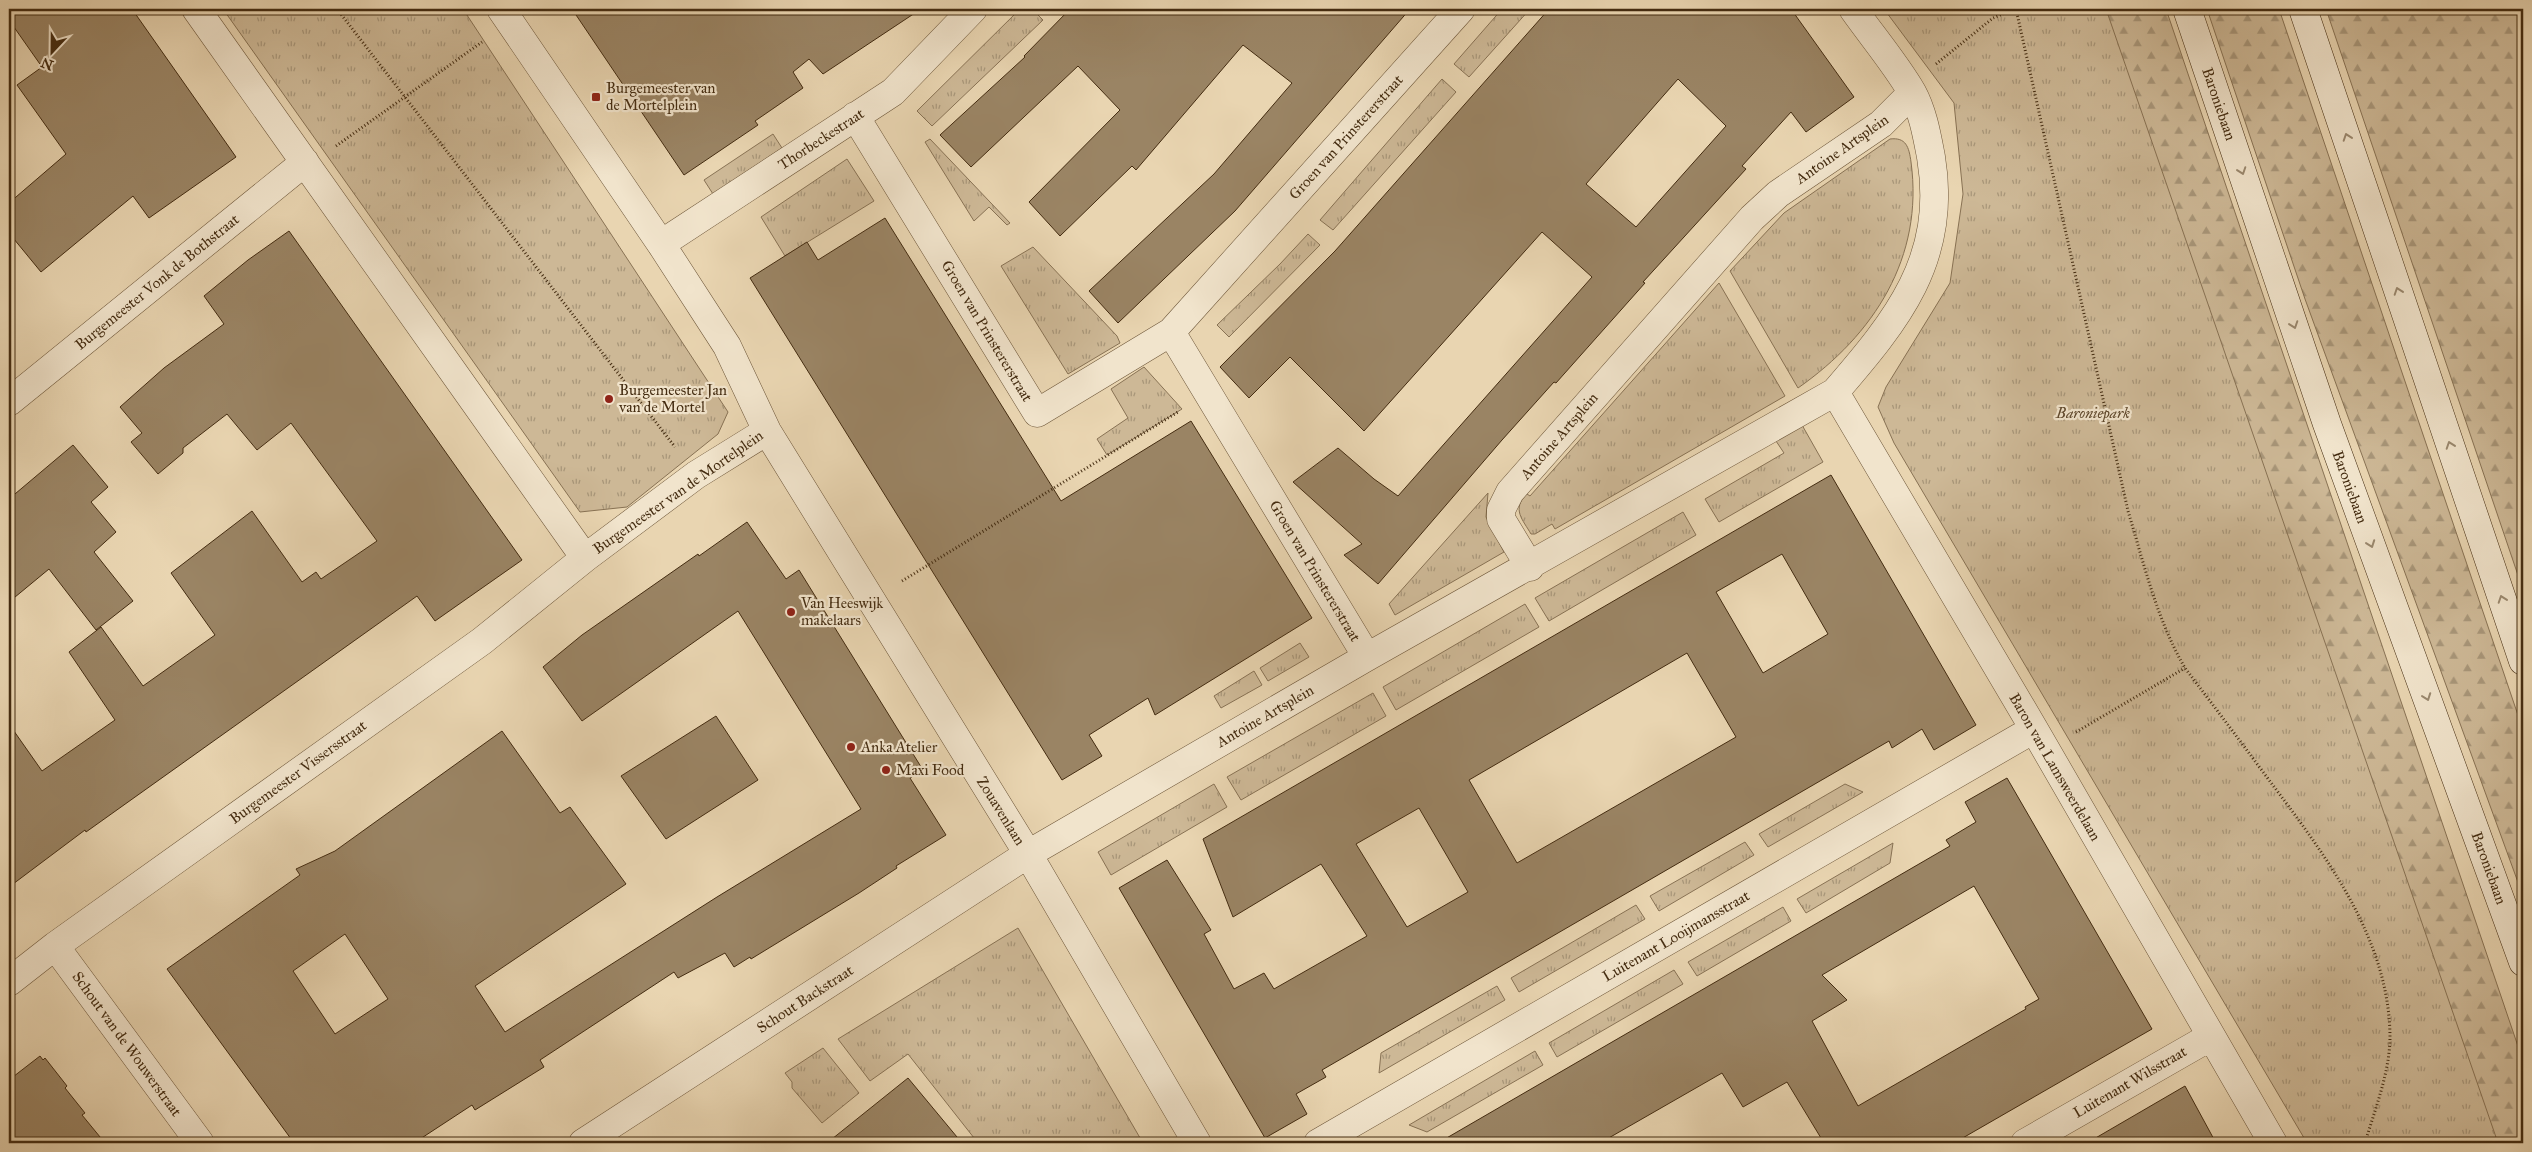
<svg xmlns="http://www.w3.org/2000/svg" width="2532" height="1152" font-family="'IM FELL Great Primer',serif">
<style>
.grass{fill:url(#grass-tufts);stroke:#887254}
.forest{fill:url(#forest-firs);stroke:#887254}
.building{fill:#9a8464;stroke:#442c11;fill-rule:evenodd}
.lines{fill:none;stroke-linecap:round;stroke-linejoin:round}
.minor-casing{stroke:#6d5639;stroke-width:29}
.secondary-casing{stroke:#442c11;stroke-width:29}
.path{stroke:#442c11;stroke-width:3;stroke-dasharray:1 2.5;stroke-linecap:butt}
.minor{stroke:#f1e4cc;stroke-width:28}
.secondary{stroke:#f1e4cc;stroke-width:28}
.oneway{stroke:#9a886e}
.poi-dot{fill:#8f2418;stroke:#f1e4cc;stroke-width:2}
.labels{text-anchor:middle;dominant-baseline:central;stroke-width:4.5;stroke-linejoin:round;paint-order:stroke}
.poi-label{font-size:15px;fill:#442c11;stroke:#f1e4cc;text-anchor:start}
.street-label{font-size:15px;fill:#442c11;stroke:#f1e4cc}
.park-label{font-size:15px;font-style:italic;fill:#5f482c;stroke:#f1e4cc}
</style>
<defs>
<pattern id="grass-tufts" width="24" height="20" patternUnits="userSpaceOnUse" patternTransform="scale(1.25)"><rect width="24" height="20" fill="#cdb896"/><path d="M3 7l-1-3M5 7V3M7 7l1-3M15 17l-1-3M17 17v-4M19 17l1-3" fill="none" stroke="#a89679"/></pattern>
<pattern id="forest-firs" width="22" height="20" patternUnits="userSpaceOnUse" patternTransform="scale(1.25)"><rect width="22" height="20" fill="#cdb896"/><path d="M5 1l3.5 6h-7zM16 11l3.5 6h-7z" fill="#a89679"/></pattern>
</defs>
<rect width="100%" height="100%" fill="#e9d5b1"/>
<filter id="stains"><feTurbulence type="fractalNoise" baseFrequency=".004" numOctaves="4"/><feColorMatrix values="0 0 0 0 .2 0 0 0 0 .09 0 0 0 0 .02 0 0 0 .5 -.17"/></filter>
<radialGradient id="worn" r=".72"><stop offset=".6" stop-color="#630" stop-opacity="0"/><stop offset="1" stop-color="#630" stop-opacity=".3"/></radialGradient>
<path class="grass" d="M223 9H463L728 412 718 434 627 507 580 512Z
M1020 9H1032L1043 20 932 126 917 111Z
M1502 9H1530L1469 77 1454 64Z
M1884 9H2150L2523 1143H2307L1894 443 1878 407 1886 387 1950 283 1963 194 1954 103Z
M1442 79 1456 92 1333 230 1320 220Z
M773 134 782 148 713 194 704 180Z
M930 139 1010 223 1007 225 989 207 974 221 925 142Z
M1890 139C1906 137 1909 147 1911 162 1924 257 1874 335 1798 388L1730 271 1784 213Z
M847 159 874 201 785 256 761 217Z
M1308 234 1320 245 1229 337 1217 325 1280 264Z
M1033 247 1117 336 1120 343 1068 374 1001 266Z
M1719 283 1785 396 1555 529 1552 524 1535 534H1531C1523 520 1511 509 1527 494L1530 496Z
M1144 367 1182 409 1107 455 1097 439 1128 418 1111 389Z
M1802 425 1823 462 1719 522 1705 499 1784 453 1776 441Z
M1488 493 1486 517 1504 552 1395 615 1389 604Z
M1683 512 1696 535 1549 621 1535 598Z
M1525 604 1539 627 1396 710 1383 687Z
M1300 643 1309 657 1268 681 1260 668Z
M1254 671 1262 685 1221 708 1214 696Z
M1373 693 1386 716 1241 800 1227 777Z
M1214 784 1227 807 1111 875 1098 852Z
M1845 784 1863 792 1768 847 1759 834Z
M1745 842 1754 855 1659 911 1650 896Z
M1893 843 1890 863 1806 913 1797 899Z
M1636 905 1645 919 1519 992 1511 978Z
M1783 907 1791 921 1697 976 1688 962Z
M1018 928 1143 1143H978L908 1054 870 1081 838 1039Z
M1674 970 1683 984 1557 1057 1549 1043Z
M1497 986 1505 1000 1379 1073 1381 1053Z
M823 1048 859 1093 822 1123 792 1088V1082L785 1073Z
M1535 1051 1543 1065 1427 1132 1409 1125Z"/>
<path class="forest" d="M2106 9H2166L2523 1061V1143H2498Z
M2207 9H2279L2523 730V896L2305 299Z
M2326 9H2523V590Z"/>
<path class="building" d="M9 9H132L236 157 149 218 133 196 41 272 9 233V203L66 154 17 85 42 67 9 20Z
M572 9H921L823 74 809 59 793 72 803 88 755 121 758 125 684 175Z
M1070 9H1410L1235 211 1118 323 1089 291 1214 174 1292 83 1243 45 1136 170 1132 166 1060 236 1029 202 1120 110 1078 66 971 167 940 135 1025 57 1024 56Z
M1549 9H1791L1854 97 1806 132 1791 112 1742 166 1746 169 1643 282 1645 283 1556 383 1554 382 1502 440 1378 584 1344 555 1362 544 1293 482 1338 448 1374 479 1398 496 1592 277 1542 232 1364 431 1290 357 1249 398 1220 367 1335 251ZM1678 79 1726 126 1636 227 1586 184Z
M885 218 1061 501 1191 421 1312 618 1155 715 1148 698 1089 735 1102 756 1062 780 750 278 807 242 818 260Z
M289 231 522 560 435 621 417 596 86 832 85 830 9 887V724L42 771 115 720 69 652 101 627 143 686 215 635 171 573 252 511 302 582 316 572 321 579 377 541 291 423 257 450 227 414 183 448V453L158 474 131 442 142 433 120 407 164 368 224 324 204 296 248 260Z
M73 445 108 487 91 502 116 532 94 552 133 601 96 630 49 569 9 602V499Z
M1831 475 1976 725 1934 750 1922 729 1892 748 1889 741 1589 915 1322 1070 1326 1077 1296 1094 1307 1114 1265 1138 1119 888 1167 860 1211 930 1204 934 1234 989 1264 973 1274 989 1367 936 1321 864 1233 917 1203 839ZM1782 554 1828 634 1763 673 1716 592ZM1687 653 1736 737 1517 863 1469 780ZM1419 808 1468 892 1407 927 1356 844Z
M747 522 786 579 799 570 923 770 910 778 946 835 896 866 897 868 859 893 751 959 750 957 734 967 725 953 678 978 674 972 540 1060 544 1067 475 1110 472 1105 414 1143H294L167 969 300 875 296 869 335 851 502 731 560 813 570 807 626 884 475 986 505 1032 717 897 861 809 738 611 582 721 543 667 582 635 698 554 699 556ZM345 934 388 999 335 1034 293 971Z
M716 716 758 780 666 839 621 776Z
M2007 778 2152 1029 1954 1143H1824L1787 1082 1743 1107 1722 1073 1600 1143H1438L1950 846 1946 840 1976 822 1965 802ZM1974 886 2039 999 2025 1007 2026 1009 1858 1106 1812 1021 1847 1000 1822 975Z
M40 1056 43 1060 45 1058 67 1086 65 1088 85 1113 82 1115 105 1143H9V1080Z
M908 1078 962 1143H827Z
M2185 1086 2216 1143H2087Z"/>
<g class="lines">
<defs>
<path id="minor" d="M196 9 585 558 696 475 767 431
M501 9 661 244 727 346 767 431 1028 854 1197 1143
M855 116 1037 413 1171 332 1461 9
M661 244 893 92 973 9
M1171 332 1367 657
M1835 392 2034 729 2273 1143
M9 402 305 162
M1530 567 1501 519V510L1510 492 1752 218 1778 194 1881 124 1912 93
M55 946 200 1143
M9 982 55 946 482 641 585 558
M583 1143 1028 854 1367 657 1835 392C1897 320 1948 259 1931 157 1927 136 1923 112 1912 92 1895 63 1872 36 1853 9
M1318 1143 2034 729
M2025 1143 2210 1037"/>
<path id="secondary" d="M2187 9 2327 424 2523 962
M2303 9 2523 661"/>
</defs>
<use href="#minor" class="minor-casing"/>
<use href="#secondary" class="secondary-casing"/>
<path class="path" d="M337 9 675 447
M2016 9 2128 511C2144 564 2157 620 2185 668 2213 705 2241 742 2269 780 2325 855 2389 938 2390 1036 2390 1072 2375 1109 2365 1143
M1936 64 1993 18 2014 9
M336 146 482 42
M902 581 1178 412
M2076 732 2185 668"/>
<use href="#minor" class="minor"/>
<use href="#secondary" class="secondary"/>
</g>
<defs><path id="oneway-chevron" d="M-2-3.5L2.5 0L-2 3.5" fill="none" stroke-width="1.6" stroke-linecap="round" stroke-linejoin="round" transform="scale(1.25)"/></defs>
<g class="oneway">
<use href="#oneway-chevron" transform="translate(2347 137) rotate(-109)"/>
<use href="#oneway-chevron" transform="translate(2242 171) rotate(71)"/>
<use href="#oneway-chevron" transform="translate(2398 291) rotate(-109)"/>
<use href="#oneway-chevron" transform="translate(2294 325) rotate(71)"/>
<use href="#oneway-chevron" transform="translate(2450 445) rotate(-109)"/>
<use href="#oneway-chevron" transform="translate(2371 544) rotate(70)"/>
<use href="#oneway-chevron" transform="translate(2502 599) rotate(-109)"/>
<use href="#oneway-chevron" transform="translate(2427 697) rotate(70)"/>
</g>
<g class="poi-dot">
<rect x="591" y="92" width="10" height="10" rx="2.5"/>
<circle cx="609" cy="399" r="5"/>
<circle cx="791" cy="612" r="5"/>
<circle cx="851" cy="747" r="5"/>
<circle cx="886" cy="770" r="5"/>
</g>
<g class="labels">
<g class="poi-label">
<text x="606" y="88">Burgemeester van<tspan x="606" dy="17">de Mortelplein</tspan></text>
<text x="619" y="390">Burgemeester Jan<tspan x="619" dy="17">van de Mortel</tspan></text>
<text x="801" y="603">Van Heeswijk<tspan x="801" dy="17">makelaars</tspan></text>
<text x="861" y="747">Anka Atelier</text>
<text x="896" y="770">Maxi Food</text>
</g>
<g class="street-label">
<text transform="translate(2219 104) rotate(71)">Baroniebaan</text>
<text transform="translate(1346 137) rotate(-48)">Groen van Prinstererstraat</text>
<text transform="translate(821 139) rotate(-33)">Thorbeckestraat</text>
<text transform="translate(1842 149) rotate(-35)">Antoine Artsplein</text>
<text transform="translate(157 282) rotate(-39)">Burgemeester Vonk de Bothstraat</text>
<text transform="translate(987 331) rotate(59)">Groen van Prinstererstraat</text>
<text transform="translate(1559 436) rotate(-49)">Antoine Artsplein</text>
<text transform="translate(2350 487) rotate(70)">Baroniebaan</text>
<text transform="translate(678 492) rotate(-35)">Burgemeester van de Mortelplein</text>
<text transform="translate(1315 571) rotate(59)">Groen van Prinstererstraat</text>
<text transform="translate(1265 716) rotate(-30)">Antoine Artsplein</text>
<text transform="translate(2055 767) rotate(60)">Baron van Lamsweerdelaan</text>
<text transform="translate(298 772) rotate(-36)">Burgemeester Vissersstraat</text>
<text transform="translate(1001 811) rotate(58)">Zouavenlaan</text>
<text transform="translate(2489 868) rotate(70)">Baroniebaan</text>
<text transform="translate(1676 936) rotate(-30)">Luitenant Looijmansstraat</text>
<text transform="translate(805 999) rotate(-33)">Schout Backstraat</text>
<text transform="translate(127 1044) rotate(54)">Schout van de Wouwerstraat</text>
<text transform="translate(2130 1082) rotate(-30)">Luitenant Wilsstraat</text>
</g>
<g class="park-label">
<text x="2093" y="413">Baroniepark</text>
</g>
</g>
<rect width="2532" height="1152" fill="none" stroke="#e9d5b1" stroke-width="30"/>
<rect x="10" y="10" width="2512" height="1132" fill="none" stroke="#442c11" stroke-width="2.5"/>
<rect x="15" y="15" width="2502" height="1122" fill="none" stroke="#442c11"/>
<g transform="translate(52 52) rotate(202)" stroke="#f1e4cc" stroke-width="4" paint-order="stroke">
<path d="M0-4L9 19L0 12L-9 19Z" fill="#442c11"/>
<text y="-8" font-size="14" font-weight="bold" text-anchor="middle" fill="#442c11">N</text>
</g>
<rect width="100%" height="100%" filter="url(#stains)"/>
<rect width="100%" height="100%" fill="url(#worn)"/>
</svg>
